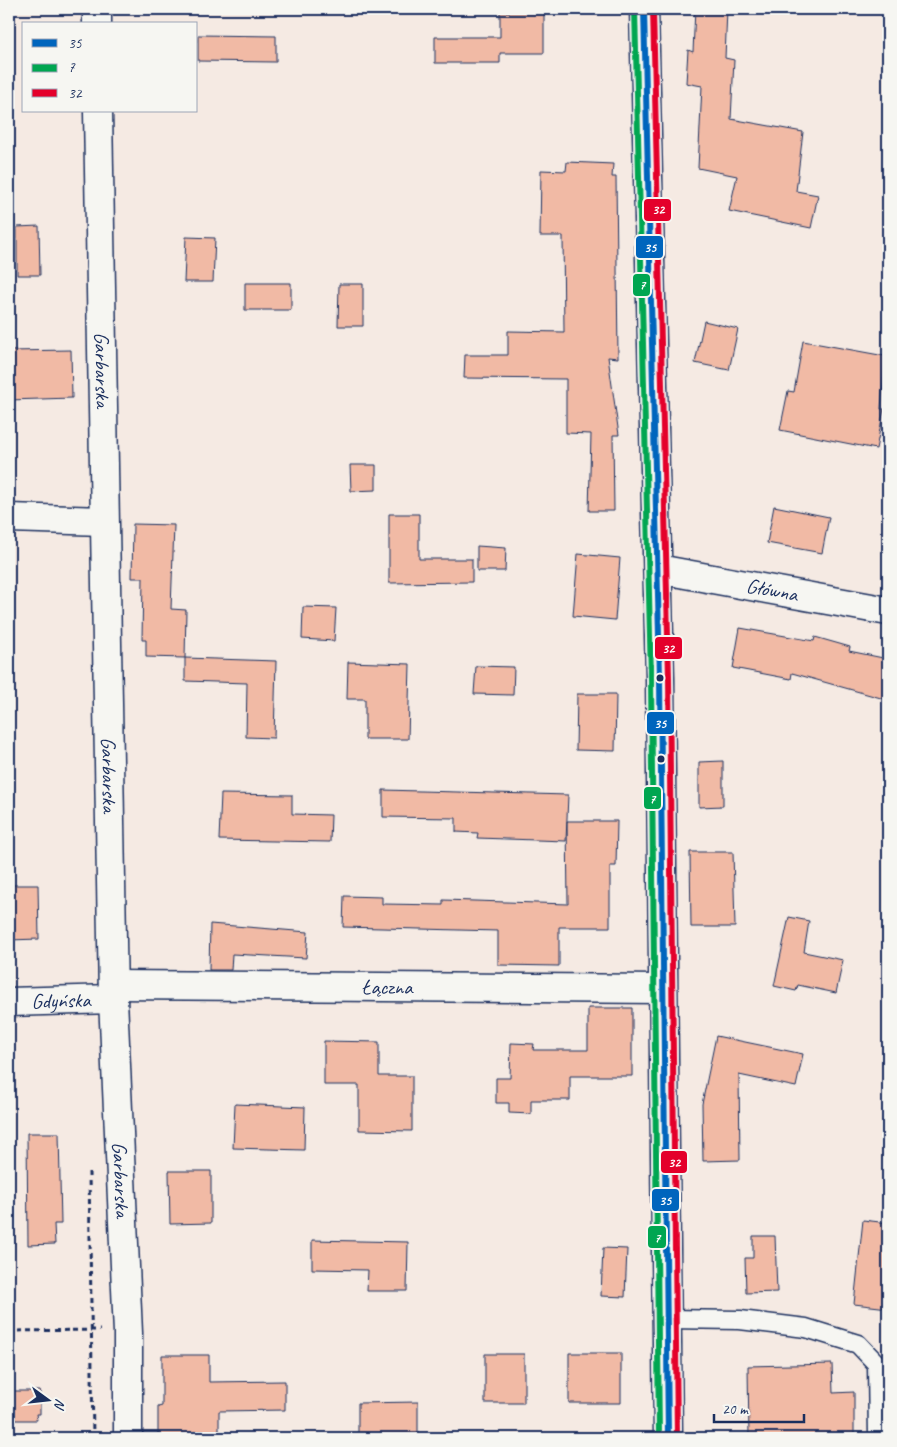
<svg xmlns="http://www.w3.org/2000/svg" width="897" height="1447" font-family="Caveat,sans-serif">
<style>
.building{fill:#f1baa5;stroke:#1b2f5e}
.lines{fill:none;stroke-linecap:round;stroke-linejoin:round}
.lane-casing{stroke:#1b2f5e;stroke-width:21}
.street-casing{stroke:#1b2f5e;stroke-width:31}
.path{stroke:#1b2f5e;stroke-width:3;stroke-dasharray:5 4;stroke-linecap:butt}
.lane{stroke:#f6f6f2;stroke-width:18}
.street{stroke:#f6f6f2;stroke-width:28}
.bus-1-casing{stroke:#f6f6f2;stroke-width:10}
.bus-2-casing{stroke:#f6f6f2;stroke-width:10}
.bus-3-casing{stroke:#f6f6f2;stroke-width:10}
.bus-1{stroke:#0065bd;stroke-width:6}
.bus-2{stroke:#00a651;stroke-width:6}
.bus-3{stroke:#e4002b;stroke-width:6}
.bus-dot{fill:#1b2f5e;stroke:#f6f6f2;stroke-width:2}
.labels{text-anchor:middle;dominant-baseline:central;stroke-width:5;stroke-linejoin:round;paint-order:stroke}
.street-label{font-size:21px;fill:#1b2f5e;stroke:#f6f6f2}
.line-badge{stroke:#f6f6f2;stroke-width:2}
.badge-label{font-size:14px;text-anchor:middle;font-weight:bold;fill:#fff}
</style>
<rect width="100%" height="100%" fill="#f5eae3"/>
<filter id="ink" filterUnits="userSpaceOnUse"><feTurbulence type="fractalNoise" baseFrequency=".02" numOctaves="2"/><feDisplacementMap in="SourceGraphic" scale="10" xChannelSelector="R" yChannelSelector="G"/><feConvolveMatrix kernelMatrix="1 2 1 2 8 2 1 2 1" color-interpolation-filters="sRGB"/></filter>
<g filter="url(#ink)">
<path class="building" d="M695 9H727L725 58 734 60 731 119 803 132 796 191 818 195 811 228 729 211 737 176 698 168 702 86 686 83 688 50 693 52Z
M500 12H544V53H500V63H435V37H500Z
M198 35 276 36V62L198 61Z
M567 162 613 164 612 177H616L618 358 608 357 619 435H613L614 511H589L591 434 566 433V379L464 378 465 355H508V331L564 332 563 236H540L541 170 566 171Z
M39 226 40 275H17V227Z
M186 237 215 238 213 282H184Z
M245 283H291V310H245Z
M339 284H363V326H338Z
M704 321 738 329 729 370 695 363Z
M803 341 885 356 881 409H884L876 449 780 430 788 391 794 392Z
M71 350 72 398 9 400V351Z
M350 465H376V490L351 491Z
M774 506 829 517 822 553 767 543Z
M389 514H419V559H472V582L389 583Z
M133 524 174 525 171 609 186 610 185 658 146 657V640H142L143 578H132Z
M477 546 506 548 505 571H477Z
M578 554 620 558 615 620 573 616Z
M303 607 336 608 334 641 302 639Z
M740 628 814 641 815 637 850 647 849 651 888 659V700L792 673 791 679 733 668Z
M185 658 276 661 274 738 246 737 247 683 185 681Z
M348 662 410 664 408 739H365V699H347Z
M476 666 514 667 513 695 474 694Z
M577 694H616L615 751 576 750Z
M723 761V806L699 807V762Z
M383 790 568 795 566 841 477 838 478 833 456 832V818L383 817Z
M221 794 292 795V814L331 815 330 842 219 840Z
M567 821H617L616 866H610V927H559V966L498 965V931L343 927 344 896 382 897V904L443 905V900L568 904Z
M690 852H733L735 927H691Z
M9 885H38L39 939 9 940Z
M789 917 809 921 804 952 843 960 836 993 798 985 796 991 774 986Z
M210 924 308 932 306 958 232 954 231 970H209Z
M588 1008H632V1076H570V1100H531V1114L509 1113V1103H496V1078H510L511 1043 534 1044 533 1050H588Z
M716 1036 803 1054 796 1087 739 1075 740 1160 703 1161 702 1104Z
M324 1041 379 1042V1076H412V1131L359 1130V1085H324Z
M235 1104 305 1107 304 1150 233 1148Z
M27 1133H59L61 1224H54L55 1244 28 1245Z
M169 1171H211V1223L170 1224Z
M863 1220 888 1223V1308L854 1304Z
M753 1236H775L777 1292 746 1293 745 1258H753Z
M312 1240 408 1242 407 1291H367L368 1270 312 1269Z
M603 1248 627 1249 625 1297 601 1296Z
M569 1353H621V1403H569Z
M485 1354H524V1403H485Z
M162 1355H209V1382L285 1381V1410L219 1411V1438H158V1407L162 1406Z
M832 1364 833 1393 854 1392V1438H749L748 1366Z
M10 1391H40V1414H36L37 1420H10Z
M418 1402V1438H358V1403Z"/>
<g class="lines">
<defs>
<path id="lane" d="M666 1319 740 1320 806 1328 858 1344 877 1364 878 1438"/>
<g id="street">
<path d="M97 9V24"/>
<path d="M644 9 660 678 668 1438"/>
<path id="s1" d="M98 111 113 999 128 1333V1438"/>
<path d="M9 518 103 521"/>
<path id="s2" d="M658 569 888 611"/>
<path id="s3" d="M113 985 661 989"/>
<path id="s4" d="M9 1002 113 999"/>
</g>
</defs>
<use href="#lane" class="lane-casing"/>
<use href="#street" class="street-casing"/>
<path class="path" d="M89 1172 93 1438
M9 1331 100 1330"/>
<use href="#lane" class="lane"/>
<use href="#street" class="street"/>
<defs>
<path id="bus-1" d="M644 9 660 678 668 1438"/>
<path id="bus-2" d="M635 9 651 678 659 1438"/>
<path id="bus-3" d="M653 9 669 678 677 1438"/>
</defs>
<use href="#bus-1" class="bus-1-casing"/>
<use href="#bus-2" class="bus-2-casing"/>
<use href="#bus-3" class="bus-3-casing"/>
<use href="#bus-1" class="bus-1"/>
<use href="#bus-2" class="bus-2"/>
<use href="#bus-3" class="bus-3"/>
</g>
</g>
<g class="bus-dot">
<circle cx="660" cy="678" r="4.5"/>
<circle cx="661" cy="759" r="4.5"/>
</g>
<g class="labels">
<g class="street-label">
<text stroke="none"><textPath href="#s1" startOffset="259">Garbarska</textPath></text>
<text stroke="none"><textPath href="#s2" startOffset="116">Główna</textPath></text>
<text stroke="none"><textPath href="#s1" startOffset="664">Garbarska</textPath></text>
<text stroke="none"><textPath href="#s3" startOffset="274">Łączna</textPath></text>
<text stroke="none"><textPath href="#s4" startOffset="52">Gdyńska</textPath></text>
<text stroke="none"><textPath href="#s1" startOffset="1069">Garbarska</textPath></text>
</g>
</g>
<g class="line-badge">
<rect x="643" y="198" width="29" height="24" rx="5" fill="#e4002b"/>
<rect x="635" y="235" width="29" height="24" rx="5" fill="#0065bd"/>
<rect x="632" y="273" width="19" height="24" rx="5" fill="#00a651"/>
<rect x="654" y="636" width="29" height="24" rx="5" fill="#e4002b"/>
<rect x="646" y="711" width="29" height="24" rx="5" fill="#0065bd"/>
<rect x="643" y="786" width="19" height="24" rx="5" fill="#00a651"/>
<rect x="660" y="1150" width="28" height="24" rx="5" fill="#e4002b"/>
<rect x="651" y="1188" width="29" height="24" rx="5" fill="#0065bd"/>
<rect x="647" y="1225" width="20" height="24" rx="5" fill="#00a651"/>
</g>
<g class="badge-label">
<text x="658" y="214">32</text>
<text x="650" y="252">35</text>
<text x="642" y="289">7</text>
<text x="668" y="653">32</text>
<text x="660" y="728">35</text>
<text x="652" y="803">7</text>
<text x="674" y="1167">32</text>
<text x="665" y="1205">35</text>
<text x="657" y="1242">7</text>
</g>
<rect width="897" height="1447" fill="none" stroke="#f6f6f2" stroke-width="30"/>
<rect x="15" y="15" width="867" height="1417" fill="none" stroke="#1b2f5e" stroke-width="2" filter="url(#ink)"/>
<rect x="22" y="22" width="175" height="90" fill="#f6f6f2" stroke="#9ea6b7"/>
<rect x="32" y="39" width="25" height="8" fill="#0065bd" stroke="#9ea6b7"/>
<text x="68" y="48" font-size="15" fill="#1b2f5e">35</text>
<rect x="32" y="64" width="25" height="8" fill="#00a651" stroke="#9ea6b7"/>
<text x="68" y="72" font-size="15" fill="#1b2f5e">7</text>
<rect x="32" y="89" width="25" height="8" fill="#e4002b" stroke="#9ea6b7"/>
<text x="68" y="98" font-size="15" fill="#1b2f5e">32</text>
<g transform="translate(48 1400) rotate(105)" stroke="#f6f6f2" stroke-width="4" paint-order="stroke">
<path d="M0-4L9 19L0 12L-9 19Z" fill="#1b2f5e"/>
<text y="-8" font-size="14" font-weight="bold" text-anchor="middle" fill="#1b2f5e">N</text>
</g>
<path d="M714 1414v8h90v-8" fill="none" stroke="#1b2f5e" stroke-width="2.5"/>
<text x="722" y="1414" font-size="15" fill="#1b2f5e" stroke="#f6f6f2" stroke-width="4" paint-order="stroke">20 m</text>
</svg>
